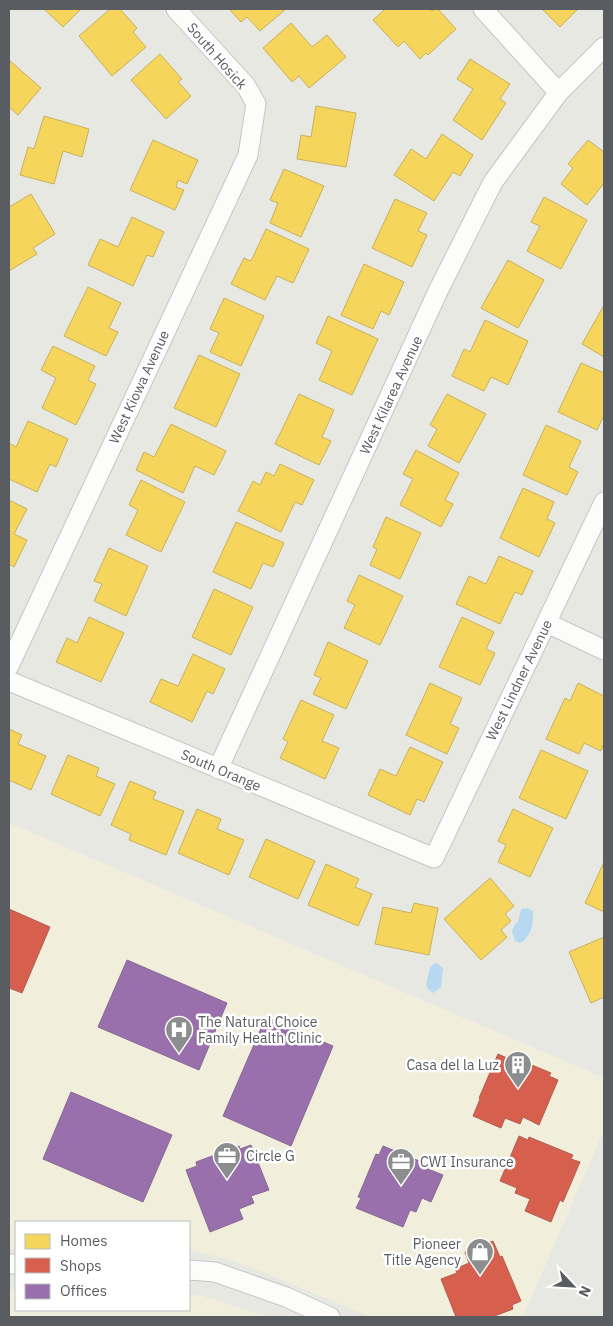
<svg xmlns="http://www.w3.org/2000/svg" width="613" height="1326" font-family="'IBM Plex Sans',sans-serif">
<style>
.commercial{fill:#f2eedc}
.water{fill:#b8d8f1}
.homes{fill:#f6d55c;stroke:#c7b15d}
.shops{fill:#d6604d;stroke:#b05f53}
.offices{fill:#9970ab;stroke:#866a94}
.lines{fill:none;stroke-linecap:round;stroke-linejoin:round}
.street-casing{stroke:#c5c5c5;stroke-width:21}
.street{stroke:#fcfcfb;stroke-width:19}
.labels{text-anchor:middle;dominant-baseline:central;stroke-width:5;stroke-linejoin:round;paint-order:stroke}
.street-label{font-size:14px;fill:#595c60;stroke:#fff}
.poi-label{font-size:14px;fill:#595c60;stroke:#fff;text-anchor:start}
</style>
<rect width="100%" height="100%" fill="#e8e8e3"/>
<path class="commercial" d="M9 823 604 1078V1130L523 1317H371L253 1268 224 1258 189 1250V1222H16V1250H9Z
M9 1289H16V1310H189V1294L199 1295 269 1317H9Z"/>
<path class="water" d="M528 908 533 911C534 922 531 938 520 943L515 941 512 931 515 924 518 922 521 909Z
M437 963 443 968 441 987 433 993 429 990 426 985 430 967 434 964Z"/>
<path class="homes" d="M44 9H81L63 27Z
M110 9H120L137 28 133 32 146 47 112 76 79 36Z
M229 9H286L260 31 247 17 241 22Z
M385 9H430L432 11 435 9H438L456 29 428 55 426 53 420 59 404 41 398 47 373 20Z
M542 9H578L560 27Z
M291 23 312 47 327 35 346 57 309 88 299 76 292 82 263 48Z
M160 54 182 79 178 82 191 96 166 119 131 80Z
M470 59 510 84 500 99 506 103 482 140 453 120 473 89 457 79Z
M9 60 41 88 18 115 9 107Z
M316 106 356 113 346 167 297 159 301 135 311 137Z
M44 116 89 129 82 157 63 151 54 184 20 175 28 147 34 149Z
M442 134 473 155 460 176 453 172 434 201 394 175 411 149 426 159Z
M153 140 198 160 187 184 178 180 176 187 184 190 175 210 130 190Z
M588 140 604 152V183L587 205 561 184 573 168 568 164Z
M284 169 324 186 301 237 270 223 278 203 270 200Z
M31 194 55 234 33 248 37 254 9 271V207Z
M544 197 587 220 561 269 527 251 540 226 531 222Z
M395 199 427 213 418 231 427 235 412 267 372 248Z
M132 217 164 232 153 257 147 255 133 286 88 265 100 239 118 247Z
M266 229 309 249 293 283 277 276 265 300 231 284 244 258 251 261Z
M508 260 544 280 518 328 481 308Z
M364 264 404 282 389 315 381 311 373 329 341 315Z
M88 287 121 303 109 328 118 332 106 356 64 336Z
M224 298 264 316 241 366 210 352 219 333 210 329Z
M604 305V357L582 344Z
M328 316 378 339 352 395 319 380 332 351 316 343Z
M485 320 528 341 508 385 491 377 484 391 452 376 464 349 470 352Z
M53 346 95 366 88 380 96 384 76 425 42 408 56 378 41 370Z
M199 355 240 374 216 427 174 408Z
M581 363 604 373V415L597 430 558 412Z
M299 394 334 410 322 437 331 441 319 465 275 444Z
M447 394 486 414 459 463 428 446 437 429 430 425Z
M28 421 68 439 56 467 50 464 37 492 9 479V443L16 447Z
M171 424 226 451 214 475 195 466 183 493 136 470 144 452 154 457Z
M546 425 581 441 569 467 578 472 567 495 523 475Z
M416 450 459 473 445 500 453 504 441 527 400 505 413 479 403 474Z
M280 464 314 480 302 505 295 502 281 532 238 511 253 481 260 485 266 472 274 476Z
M141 480 185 502 161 552 126 535 138 510 129 505Z
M523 488 554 502 547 519 555 523 539 557 500 538Z
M9 500 27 509 14 534 27 540 14 567 9 564Z
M386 517 421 533 400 579 370 565 377 549 373 547Z
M236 522 284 543 273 567 263 563 251 589 213 572Z
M109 548 148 566 126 616 94 601 102 584 94 581Z
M499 556 533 571 522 595 515 592 500 624 456 604 469 576 486 584Z
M359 575 403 596 380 645 344 628 355 605 347 601Z
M214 589 253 607 231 655 192 637Z
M89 617 124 633 101 682 56 662 67 638 77 643Z
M462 617 494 632 486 649 495 653 480 685 439 667Z
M328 642 368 661 346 709 313 694 321 678 314 675Z
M193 654 225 669 213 694 207 691 192 722 150 702 161 679 178 686Z
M430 683 462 698 450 724 459 728 447 754 406 735Z
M578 683 604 696V743L601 751 584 743 579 754 546 739 565 698 570 701Z
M301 700 334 715 322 741 339 748 325 779 280 758 288 742 283 739Z
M9 729 22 735 18 744 46 756 31 790 9 780Z
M410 747 443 762 424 802 417 799 410 815 368 795 380 769 396 776Z
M541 750 588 771 566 819 519 798Z
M68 755 99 768 96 776 115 784 100 816 51 794Z
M130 781 156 792 153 799 184 811 166 855 129 840 131 834 111 825Z
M197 809 221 819 217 829 244 840 229 875 178 853Z
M513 809 553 828 530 877 498 862 506 845 498 841Z
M266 839 315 861 298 899 249 877Z
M604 862V912L585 903Z
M326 864 359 879 355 887 372 894 358 926 308 905Z
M490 878 514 906 505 914 511 921 501 930 507 937 481 960 444 919Z
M414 903 438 908 429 955 375 944 383 907 411 913Z
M604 937V997L591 1003 569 952Z"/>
<path class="shops" d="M9 909 50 927 22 993 9 988Z
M498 1054 507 1058 508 1055 551 1073 549 1076 558 1080 539 1125 523 1117 520 1124 505 1118 501 1128 473 1116 480 1099 479 1098Z
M519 1136 528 1140 529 1137 573 1155 571 1159 580 1162 563 1202 560 1200 551 1222 525 1211 530 1199 515 1193 517 1188 500 1181Z
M493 1241 500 1257 502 1256 521 1301 512 1305 513 1309 492 1317H456L441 1279 457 1273 455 1269 469 1263 465 1252Z"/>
<path class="offices" d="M127 960 227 1003 199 1070 98 1027Z
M266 1017 333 1046 291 1146 223 1116Z
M71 1092 172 1135 143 1202 43 1159Z
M251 1145 269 1190 251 1196 254 1203 239 1209 243 1219 210 1232 186 1170 197 1166 196 1162 239 1146 240 1149Z
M383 1146 429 1165 428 1169 443 1175 431 1202 422 1198 416 1212 410 1210 403 1227 356 1208 361 1198 358 1197 376 1154 379 1155Z"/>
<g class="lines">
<defs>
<path id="street" d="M483 9 549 82 559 92
M547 623 604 650
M9 666 248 155 256 104 246 86 176 9
M9 681 434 858 604 502
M218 769 439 289 493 182 559 92 604 47
M9 1264H16
M189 1270 215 1272 286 1297 330 1317"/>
</defs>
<use href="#street" class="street-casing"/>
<use href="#street" class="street"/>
</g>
<defs>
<symbol id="hospital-pin" viewBox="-11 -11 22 30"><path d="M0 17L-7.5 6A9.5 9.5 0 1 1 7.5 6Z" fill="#8b8d8e" stroke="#fff"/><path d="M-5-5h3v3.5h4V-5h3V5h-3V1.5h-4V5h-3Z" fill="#fff"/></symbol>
<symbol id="building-pin" viewBox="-11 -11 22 30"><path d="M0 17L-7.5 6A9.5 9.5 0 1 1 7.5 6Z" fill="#8b8d8e" stroke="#fff"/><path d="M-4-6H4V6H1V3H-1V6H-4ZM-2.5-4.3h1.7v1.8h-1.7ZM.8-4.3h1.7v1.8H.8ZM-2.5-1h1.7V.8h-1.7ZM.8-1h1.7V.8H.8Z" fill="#fff"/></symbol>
<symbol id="office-pin" viewBox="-11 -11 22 30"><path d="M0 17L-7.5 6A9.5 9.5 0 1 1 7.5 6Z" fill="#8b8d8e" stroke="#fff"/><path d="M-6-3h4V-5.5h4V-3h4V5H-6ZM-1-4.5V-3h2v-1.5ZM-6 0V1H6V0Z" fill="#fff"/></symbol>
<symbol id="shop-pin" viewBox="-11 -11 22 30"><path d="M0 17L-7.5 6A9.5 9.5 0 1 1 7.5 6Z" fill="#8b8d8e" stroke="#fff"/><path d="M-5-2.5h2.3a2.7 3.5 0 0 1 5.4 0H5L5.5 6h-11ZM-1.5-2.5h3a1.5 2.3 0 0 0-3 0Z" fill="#fff"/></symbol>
</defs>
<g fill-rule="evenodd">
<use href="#hospital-pin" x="163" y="1014" width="32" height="43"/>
<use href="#building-pin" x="502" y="1049" width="32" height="43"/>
<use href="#office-pin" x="211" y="1140" width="32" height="43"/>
<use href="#office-pin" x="385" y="1146" width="32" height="43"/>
<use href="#shop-pin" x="464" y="1236" width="32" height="43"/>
</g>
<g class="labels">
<g class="street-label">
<text transform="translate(217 56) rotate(49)">South Hosick</text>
<text transform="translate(139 387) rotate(-65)">West Kiowa Avenue</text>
<text transform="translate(391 395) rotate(-65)">West Kilarea Avenue</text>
<text transform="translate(519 680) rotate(-64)">West Lindner Avenue</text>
<text transform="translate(221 770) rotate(23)">South Orange</text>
</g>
<g class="poi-label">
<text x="198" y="1022">The Natural Choice<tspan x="198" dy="16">Family Health Clinic</tspan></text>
<text x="499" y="1065" text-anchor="end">Casa del la Luz</text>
<text x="246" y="1156">Circle G</text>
<text x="420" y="1162">CWI Insurance</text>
<text x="461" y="1244" text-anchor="end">Pioneer<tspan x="461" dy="16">Title Agency</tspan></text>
</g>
</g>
<rect width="613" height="1326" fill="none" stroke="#595c60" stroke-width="20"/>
<rect x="15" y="1221" width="175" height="90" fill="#ffffff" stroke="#bdbebf"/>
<rect x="25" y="1234" width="25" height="15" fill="#f6d55c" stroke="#bdbebf"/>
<text x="60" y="1246" font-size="15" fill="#595c60">Homes</text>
<rect x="25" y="1258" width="25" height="15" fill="#d6604d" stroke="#bdbebf"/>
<text x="60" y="1271" font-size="15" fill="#595c60">Shops</text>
<rect x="25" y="1284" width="25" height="15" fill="#9970ab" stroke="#bdbebf"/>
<text x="60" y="1296" font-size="15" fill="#595c60">Offices</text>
<g transform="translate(573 1286) rotate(115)" stroke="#ffffff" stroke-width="4" paint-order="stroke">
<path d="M0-4L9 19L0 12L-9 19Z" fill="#595c60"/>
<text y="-8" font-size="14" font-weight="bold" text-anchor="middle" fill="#595c60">N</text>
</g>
</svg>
